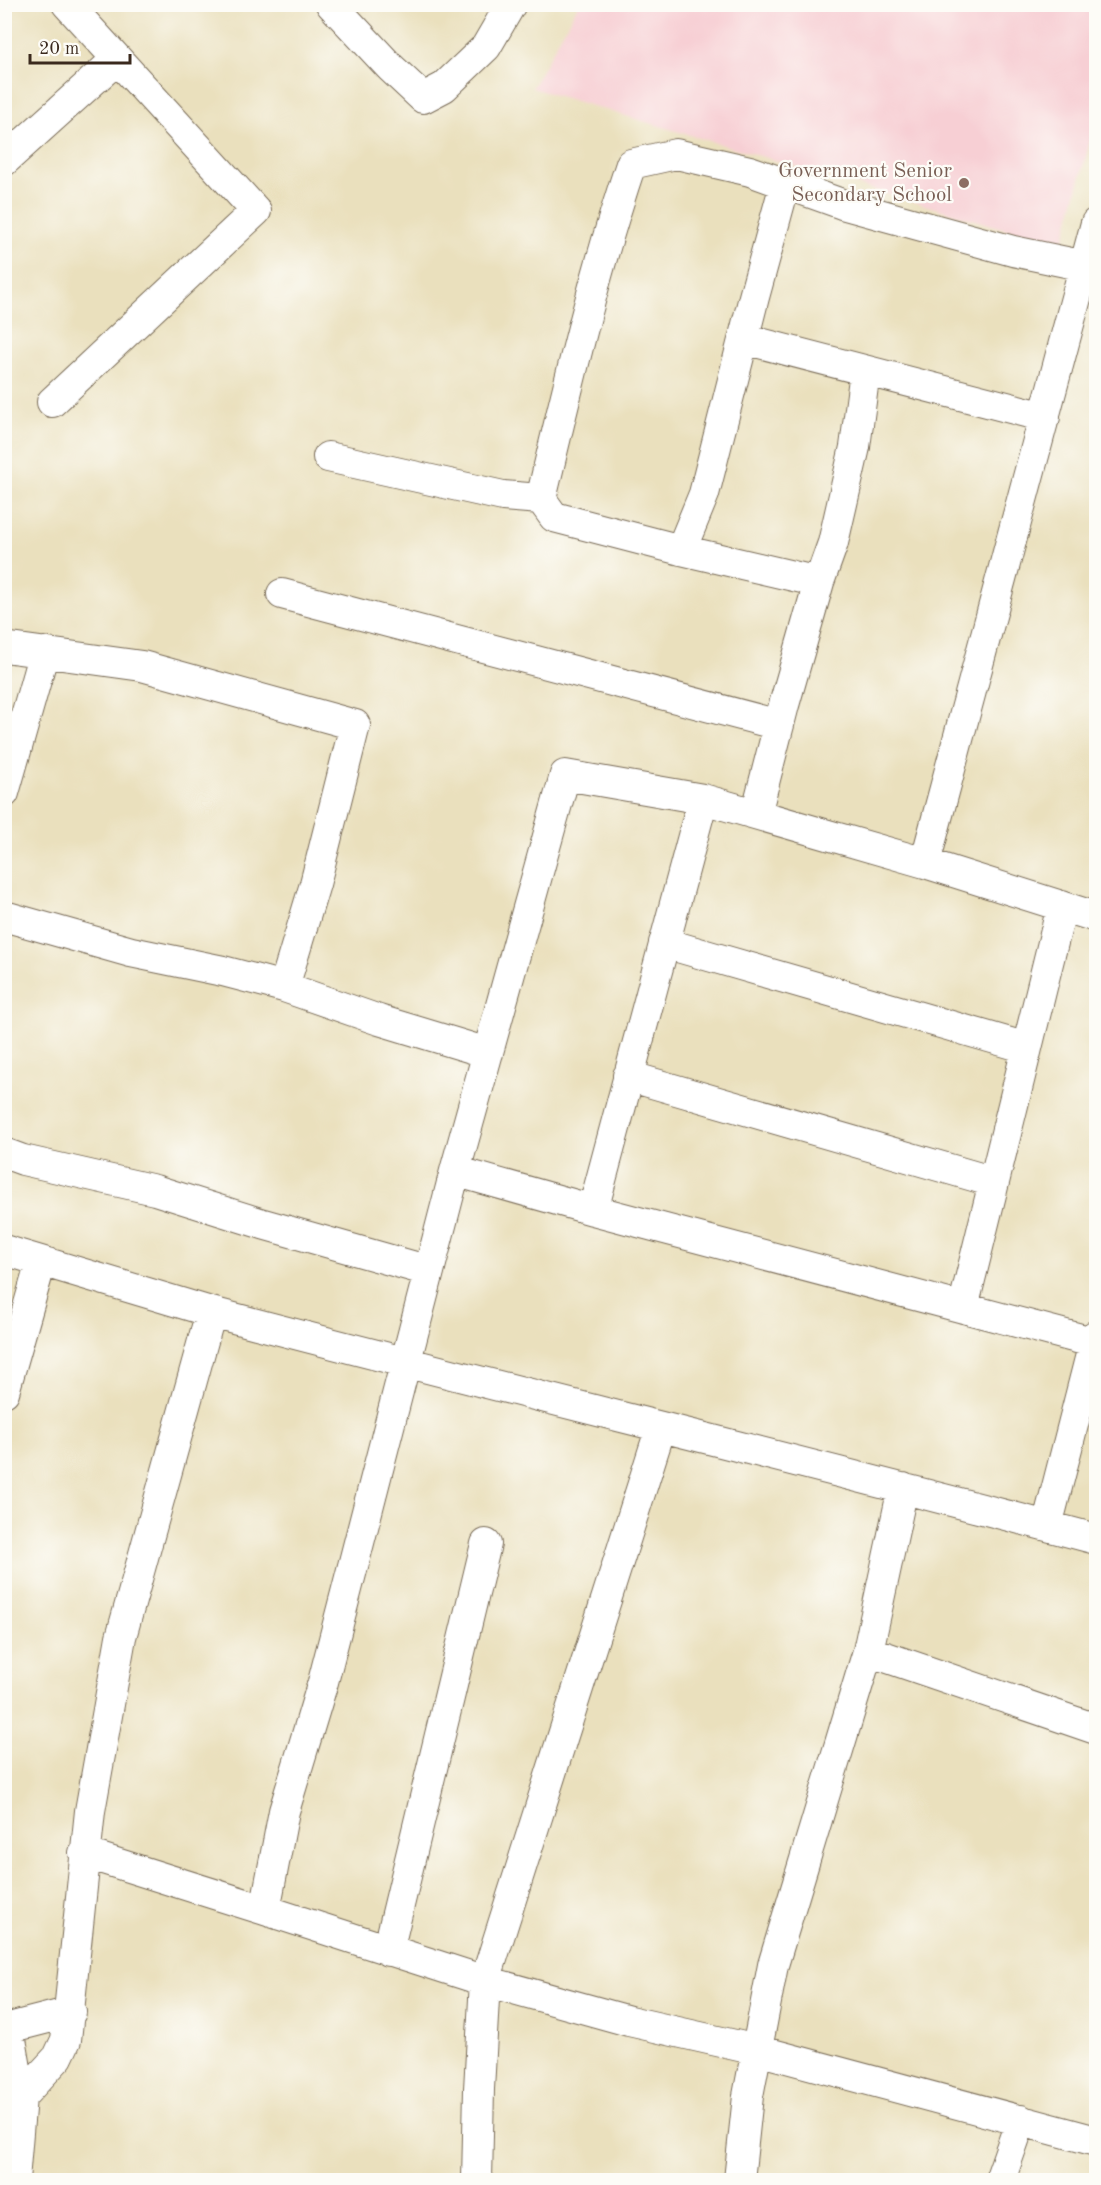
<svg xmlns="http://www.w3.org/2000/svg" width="1101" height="2185" font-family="'Old Standard TT',serif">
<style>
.built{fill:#f7cfd4}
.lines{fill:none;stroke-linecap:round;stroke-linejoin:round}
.street-casing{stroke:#786a56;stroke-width:32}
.street{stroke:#fff;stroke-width:30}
.education-dot{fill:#8d6e63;stroke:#fdfcf7;stroke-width:2}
.labels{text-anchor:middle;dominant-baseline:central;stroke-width:4.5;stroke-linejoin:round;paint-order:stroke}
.education-label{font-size:21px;fill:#785e54;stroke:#fdfcf7;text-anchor:end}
</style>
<rect width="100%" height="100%" fill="#fdfcf7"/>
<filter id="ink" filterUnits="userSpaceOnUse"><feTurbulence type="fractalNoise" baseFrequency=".0167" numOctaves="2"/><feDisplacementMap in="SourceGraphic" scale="12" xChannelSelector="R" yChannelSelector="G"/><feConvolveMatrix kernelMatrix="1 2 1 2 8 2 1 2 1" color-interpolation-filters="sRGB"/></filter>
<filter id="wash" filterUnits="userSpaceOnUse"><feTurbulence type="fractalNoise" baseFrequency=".008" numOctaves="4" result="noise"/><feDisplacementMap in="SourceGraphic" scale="24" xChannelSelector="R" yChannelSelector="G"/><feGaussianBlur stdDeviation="1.35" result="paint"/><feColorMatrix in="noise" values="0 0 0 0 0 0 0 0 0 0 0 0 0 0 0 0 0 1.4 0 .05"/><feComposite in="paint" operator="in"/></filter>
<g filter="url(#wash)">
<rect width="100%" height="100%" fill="#eae0bd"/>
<path class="built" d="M578 5H1096V119L1062 246 532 88Z"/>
</g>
<g filter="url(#ink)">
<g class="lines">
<defs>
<path id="street" d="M331 4 390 67 423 98 444 87 486 47 511 4
M4 161 117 59
M1096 223 925 863 703 799 593 1210 455 1171 323 1682 284 1811 265 1910 485 1981 629 2021 757 2050 1096 2141
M744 339 1045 417
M52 402 256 211 67 4
M328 457 503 496 541 499 554 517 681 550 819 582
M541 499C568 386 594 274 631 164L676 154 750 171 842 204 1013 251 1085 266
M681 550 704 494 754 297 785 184
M282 594 779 725
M4 647 142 666 355 725 315 884 284 987
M4 793 44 652
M756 814 784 705 819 582 833 543 855 447 865 371
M925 863 1096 917
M4 916 131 952 223 971 284 987 379 1020 488 1053
M664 943 1027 1048
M628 1076 994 1182
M4 1153 23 1160 155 1190 263 1224 429 1271
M455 1171 565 775 703 799
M593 1210 1096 1343
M4 1250 211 1312
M963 1308 1062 906
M4 1392 41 1262
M1047 1526 1096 1335
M868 1651 1096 1729
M84 1853 265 1910
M388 1951 486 1544
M4 2028H9L21 2097 14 2180
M9 2028 71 2012
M21 2097 58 2057 66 2040 90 1811 121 1637 211 1312C506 1390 802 1460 1096 1539
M477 2180 479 2089 485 1981 661 1427
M739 2180 748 2096 773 1965 868 1651 903 1488
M1000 2180 1021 2120"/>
</defs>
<use href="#street" class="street-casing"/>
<use href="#street" class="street"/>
</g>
</g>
<circle class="education-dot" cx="964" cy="183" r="6"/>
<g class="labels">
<g class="education-label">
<text x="952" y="171">Government Senior<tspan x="952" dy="24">Secondary School</tspan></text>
</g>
</g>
<rect width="1101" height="2185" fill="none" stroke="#fdfcf7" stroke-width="24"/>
<path d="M30 54v9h100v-9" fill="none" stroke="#3b2a1e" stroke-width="3"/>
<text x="39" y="54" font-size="18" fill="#3b2a1e" stroke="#fdfcf7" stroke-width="4.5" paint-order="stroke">20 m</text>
</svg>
